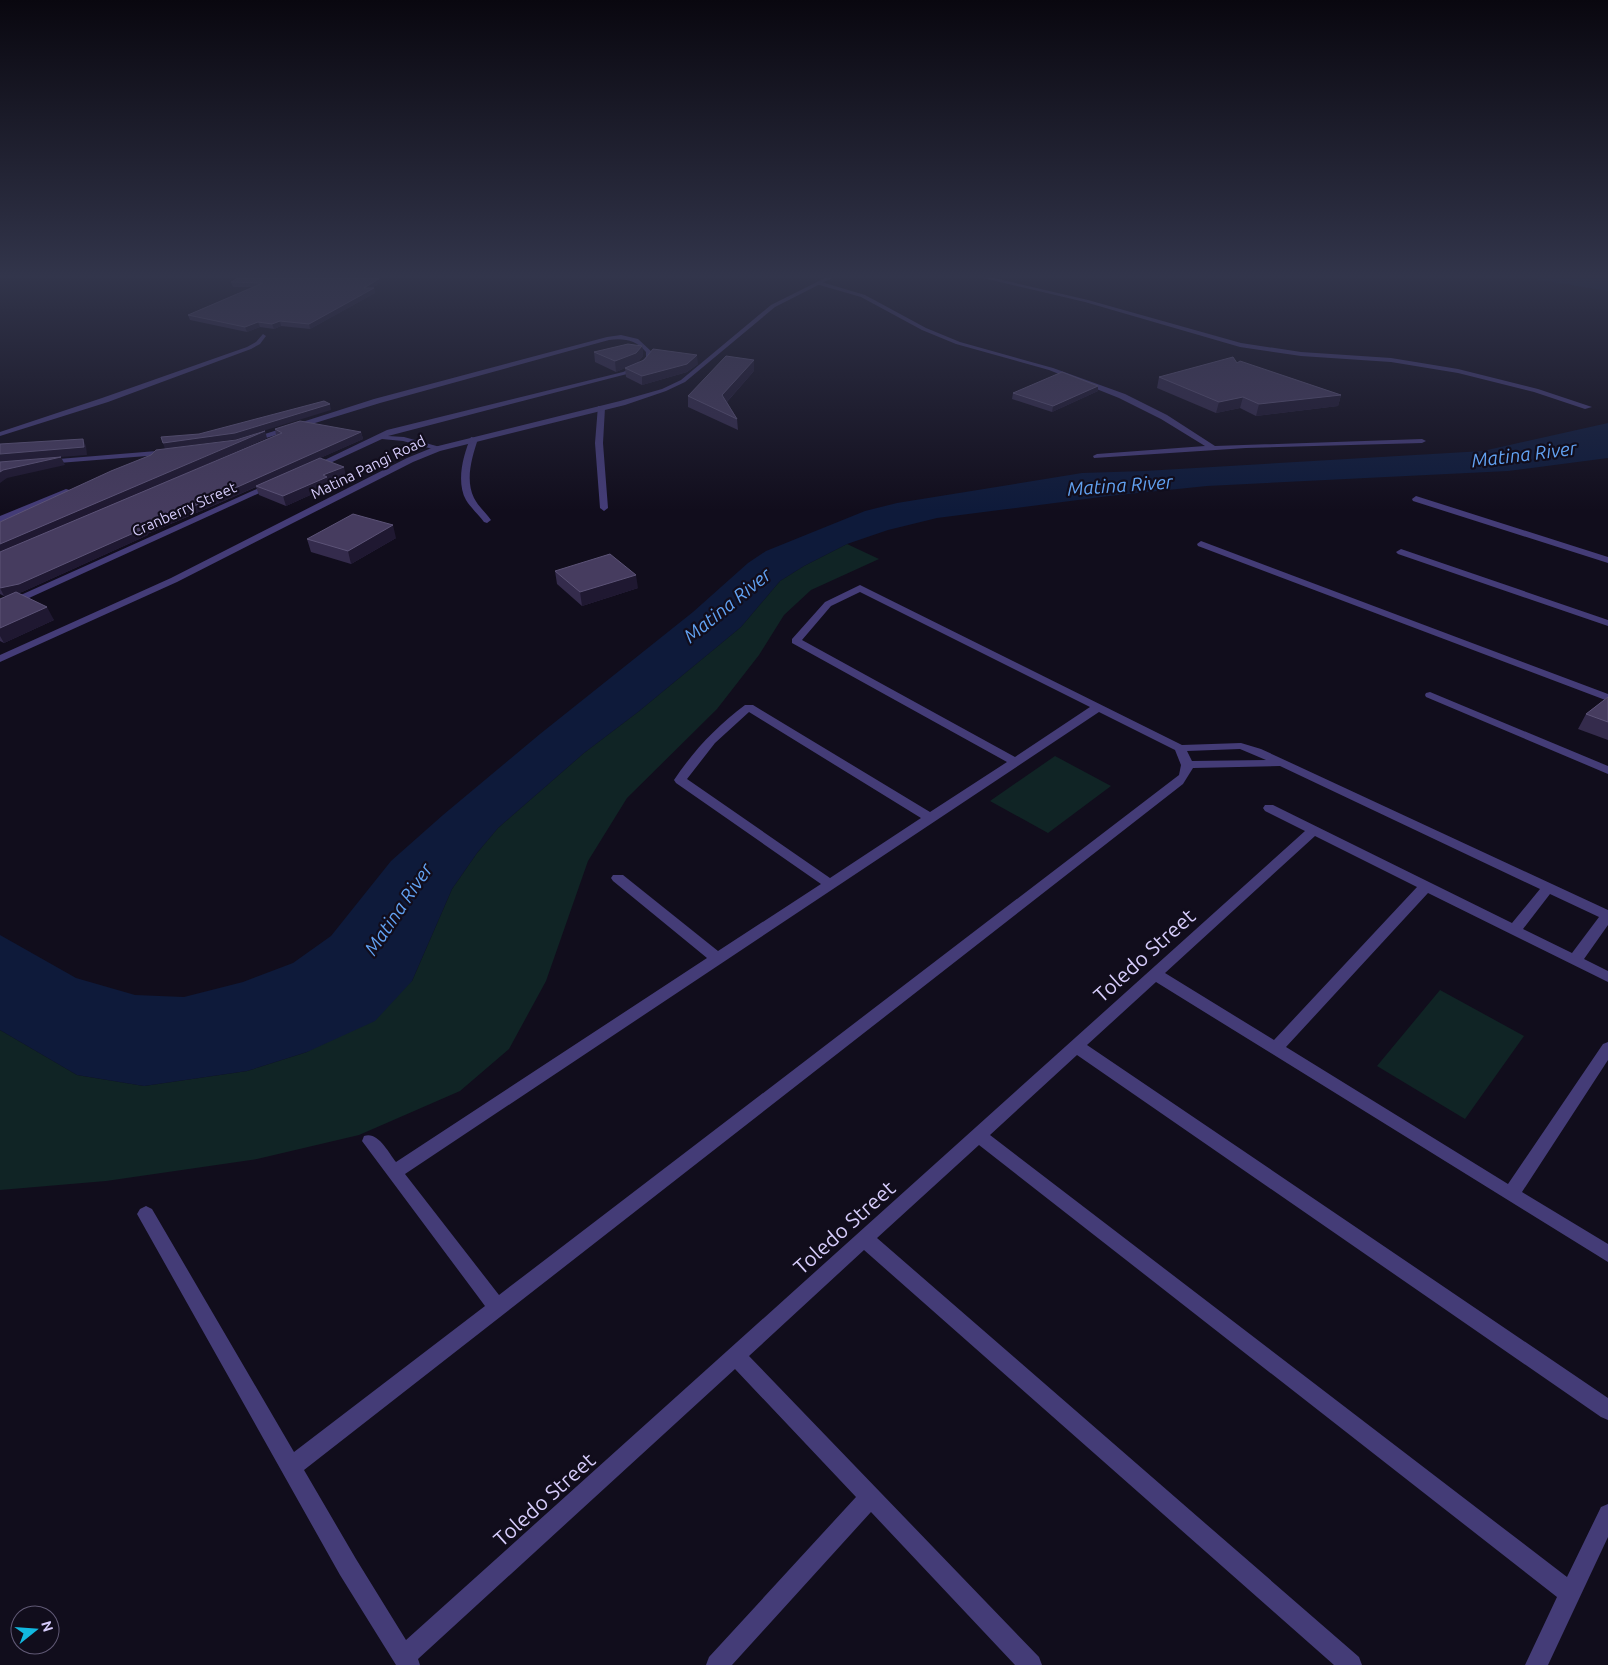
<svg xmlns="http://www.w3.org/2000/svg" width="1608" height="1665" font-family="Ubuntu,sans-serif">
<style>
.green{fill:#102425}
.water{fill:#0e1a3a}
.lines{fill:none;stroke-linecap:round;stroke-linejoin:round}
.minor{fill:#443c77;fill-rule:evenodd}
.tertiary{fill:#443c77;fill-rule:evenodd}
.wall{fill:#342b4c}
.shaded-wall{fill:#1f1831}
.building{fill:#463c5f;stroke:#5c5377}
.labels{text-anchor:middle;dominant-baseline:central;stroke-width:4.5;stroke-linejoin:round;paint-order:stroke}
.far-street-label{font-size:15px;fill:#d6ccfb;stroke:#110d1c}
.water-label{font-size:19px;font-style:italic;fill:#62a2f2;stroke:#110d1c}
.near-street-label{font-size:21px;fill:#d6ccfb;stroke:#110d1c}
</style>
<rect width="100%" height="100%" fill="#110d1c"/>
<path class="green" d="M847 544 879 559 811 590 784 615 759 655 717 709 627 798 588 861 546 981 509 1049 460 1091 359 1135 257 1159 106 1181 0 1190V1030L77 1075 144 1086 247 1071 307 1052 412 981 452 889 477 853 498 828 584 753 638 712 741 627 780 581 804 566Z
M1055 756 1111 786 1048 833 990 801Z
M1440 990 1524 1036 1465 1119 1377 1066Z"/>
<path class="water" d="M1529 278H1608V291Z
M1608 423V458L1508 471 1207 486 1109 496 937 518 888 530 847 544 804 566 780 581 741 627 638 712 584 753 498 828 477 853 452 889 412 981 375 1021 307 1052 247 1071 144 1086 77 1075 0 1030V935L76 978 135 995 184 997 243 982 293 963 331 936 391 861 443 815 540 734 693 612 748 563 766 551 865 511 897 503 1082 473 1144 471 1483 451Z"/>
<g class="lines">
<path class="minor" d="M983 278H994L1088 300 1241 343 1301 352 1391 358 1458 369 1538 389 1592 407 1585 409 1534 392 1458 373 1391 362 1301 356 1240 347 1085 302Z
M818 281 865 295 926 328 960 342 1053 368 1125 394 1167 415 1215 446 1422 439 1426 441 1422 443 1246 448 1094 458 1093 456 1097 454 1205 446 1161 419 1119 398 1049 370 956 344 922 330 861 297 816 284Z
M263 334 266 336 260 344 251 349 108 402 0 436V432L102 398 247 347 256 342Z
M621 335 638 339 652 352V358L641 368 627 374 388 436 404 437 440 447V451L403 441 382 439 315 470 308 468 387 430 623 372 637 366 646 357V352C636 340 624 338 609 340L380 403 253 442 246 440 374 399 607 337Z
M598 406 605 408 603 443 608 508 604 511 600 508 595 443Z
M471 437 478 439C472 457 465 480 474 498 478 506 486 513 491 520L487 523 484 522C478 514 471 508 466 500 456 482 463 455 471 437Z
M169 450 173 452 172 454 46 464 42 462 46 460Z
M270 483 277 485 29 598 0 605V599L23 594Z
M66 489 73 491 0 522V516Z
M1416 496 1608 557V563L1413 501 1412 499Z
M1201 541 1608 694V701L1198 546 1197 544Z
M1401 549 1608 620V626L1398 554 1396 552Z
M860 585 1182 745 1241 743 1261 749 1608 910V925L1584 959 1608 971V982L1428 893 1286 1047 1508 1184 1603 1044 1608 1042V1060L1522 1192 1608 1244V1262L1156 982 1087 1045 1608 1398V1420L1601 1417 1077 1055 990 1135 1567 1577 1601 1507 1608 1504V1537L1548 1665H1525L1557 1597 979 1145 877 1238 1359 1657 1362 1665H1334L864 1250 749 1356 1039 1657 1042 1665H1015L871 1512 732 1665H706L709 1657 856 1497 735 1369 418 1659 420 1665H396L340 1575 137 1214 140 1209 146 1206 152 1209 294 1452 485 1306 362 1141 364 1136C378 1131 388 1152 396 1162L707 958 613 881 611 878 613 875H623L718 951 821 884 676 783 674 780C694 750 717 726 745 705H753L930 812 1007 762 792 643V639L825 602ZM860 592 1090 707 1015 757 802 640 831 606ZM749 712 921 818 830 878 687 779 715 743ZM1099 712 1175 750 1181 765 1179 775 499 1295 405 1174ZM1240 749 1266 760 1192 761 1187 751ZM1280 766 1540 889 1512 923 1273 805H1265L1263 808 1265 811 1305 831 406 1640 356 1559 304 1470 1183 784 1193 768ZM1315 836 1417 887 1274 1040 1165 973ZM1550 894 1599 917 1572 953 1523 929Z
M1430 692 1608 766V774L1426 697 1425 695 1426 693Z"/>
<path class="tertiary" d="M825 278H832L775 307 685 382 666 391 625 405 440 451 413 462 177 582 0 662V655L171 578 407 458 434 447 620 401 662 389 681 380 771 305Z"/>
</g>
<path class="wall" d="M379 279 380 283 372 288H374L375 293 310 329 281 326 274 329 260 327 247 332 190 320 188 315 252 287H233L231 282Z
M642 346 643 356 638 362 698 364 687 372 642 385 626 377 625 368 616 372 595 362 594 352Z
M1237 363 1341 395 1338 406 1256 416 1240 408 1216 413 1157 388 1159 377Z
M754 371 727 402 737 419 738 430 688 407V396Z
M1098 391 1052 412 1012 399 1013 393Z
M275 429 361 432 363 439 320 458 346 476 329 483 330 486 286 506 259 495 256 487 208 508 147 534 148 535 22 592 18 593 54 620 4 643 0 641V599L9 595 4 596 0 594V522L267 438 112 505 276 435Z
M396 538 351 564 311 552 307 539Z
M555 571 638 588 582 606 557 584Z
M1608 697V740L1578 729 1586 714Z"/>
<path class="shaded-wall" d="M379 279 380 283 365 293 364 288Z
M374 288 375 293 310 329 309 324Z
M280 321 281 326 274 329 272 324Z
M258 322 260 327 247 332 245 327Z
M642 346 643 356 637 363 616 372 615 361Z
M697 355 698 364 687 372 642 385V376Z
M754 360V371L723 406 722 395Z
M1098 386V391L1052 412 1053 406Z
M1341 395 1338 406 1256 416 1259 404Z
M1243 397 1240 408 1216 413 1219 402Z
M330 404 331 410 237 439 165 449 163 443Z
M265 431 267 438 0 553V544Z
M361 432 363 439 208 508 147 534 148 535 22 592 4 596 0 588Z
M83 439 86 446 87 455 61 457 65 465 7 478 0 483V454Z
M344 467 346 476 329 483 330 486 286 506 283 496 323 475Z
M393 525 396 538 351 564 348 551Z
M636 575 638 588 582 606 580 592Z
M47 607 54 620 4 643 0 636V628Z"/>
<path class="building" d="M238 278H372L379 279 364 288H374L309 324 280 321 272 324 258 322 245 327 188 315 263 283 231 282Z
M628 344 642 346 636 353 615 361 594 352Z
M653 349 697 355 687 364 642 376 625 368 644 360Z
M726 356 754 360 722 395 737 419 688 396Z
M1233 357 1237 363 1240 361 1341 395 1259 404 1243 397 1219 402 1159 377Z
M1062 372 1098 386 1053 406 1013 393Z
M324 401 330 404 235 433 163 443 161 437 199 434Z
M300 421 361 432 206 501 143 527 145 528 19 584 0 588V552L282 433 275 429Z
M265 431 0 544V522L111 471 151 455 156 450 236 440Z
M83 439 84 447 0 454V444Z
M61 457 3 470 0 472V462Z
M320 458 344 467 323 475 327 477 283 496 256 486Z
M353 514 393 525 348 551 307 539Z
M610 554 636 575 580 592 555 571Z
M16 592 47 607 0 628V599Z
M1608 697V722L1586 714Z"/>
<linearGradient id="sky" x2="0" y2="1"><stop stop-color="#09070f"/><stop offset="0.54" stop-color="#32354b"/><stop offset="1" stop-color="#32354b" stop-opacity="0"/></linearGradient>
<rect width="1608" height="511" fill="url(#sky)"/>
<g class="labels">
<g class="far-street-label">
<text transform="translate(368 467) rotate(-26)">Matina Pangi Road</text>
<text transform="translate(184 509) rotate(-24)">Cranberry Street</text>
</g>
<g class="water-label">
<text transform="translate(1524 454) rotate(-7)">Matina River</text>
<text transform="translate(1120 485) rotate(-4)">Matina River</text>
<text transform="translate(727 605) rotate(-39)">Matina River</text>
<text transform="translate(398 909) rotate(-56)">Matina River</text>
</g>
<g class="near-street-label">
<text transform="translate(1144 955) rotate(-42)">Toledo Street</text>
<text transform="translate(844 1227) rotate(-42)">Toledo Street</text>
<text transform="translate(544 1499) rotate(-42)">Toledo Street</text>
</g>
</g>
<g transform="translate(35 1630) rotate(73)"><circle r="24" fill="#110d1c" stroke="#605975"/>
<path d="M0-4L9 19L0 12L-9 19Z" fill="#12b8e0"/>
<text y="-8" font-size="14" font-weight="bold" text-anchor="middle" fill="#d6ccfb">N</text>
</g>
</svg>
